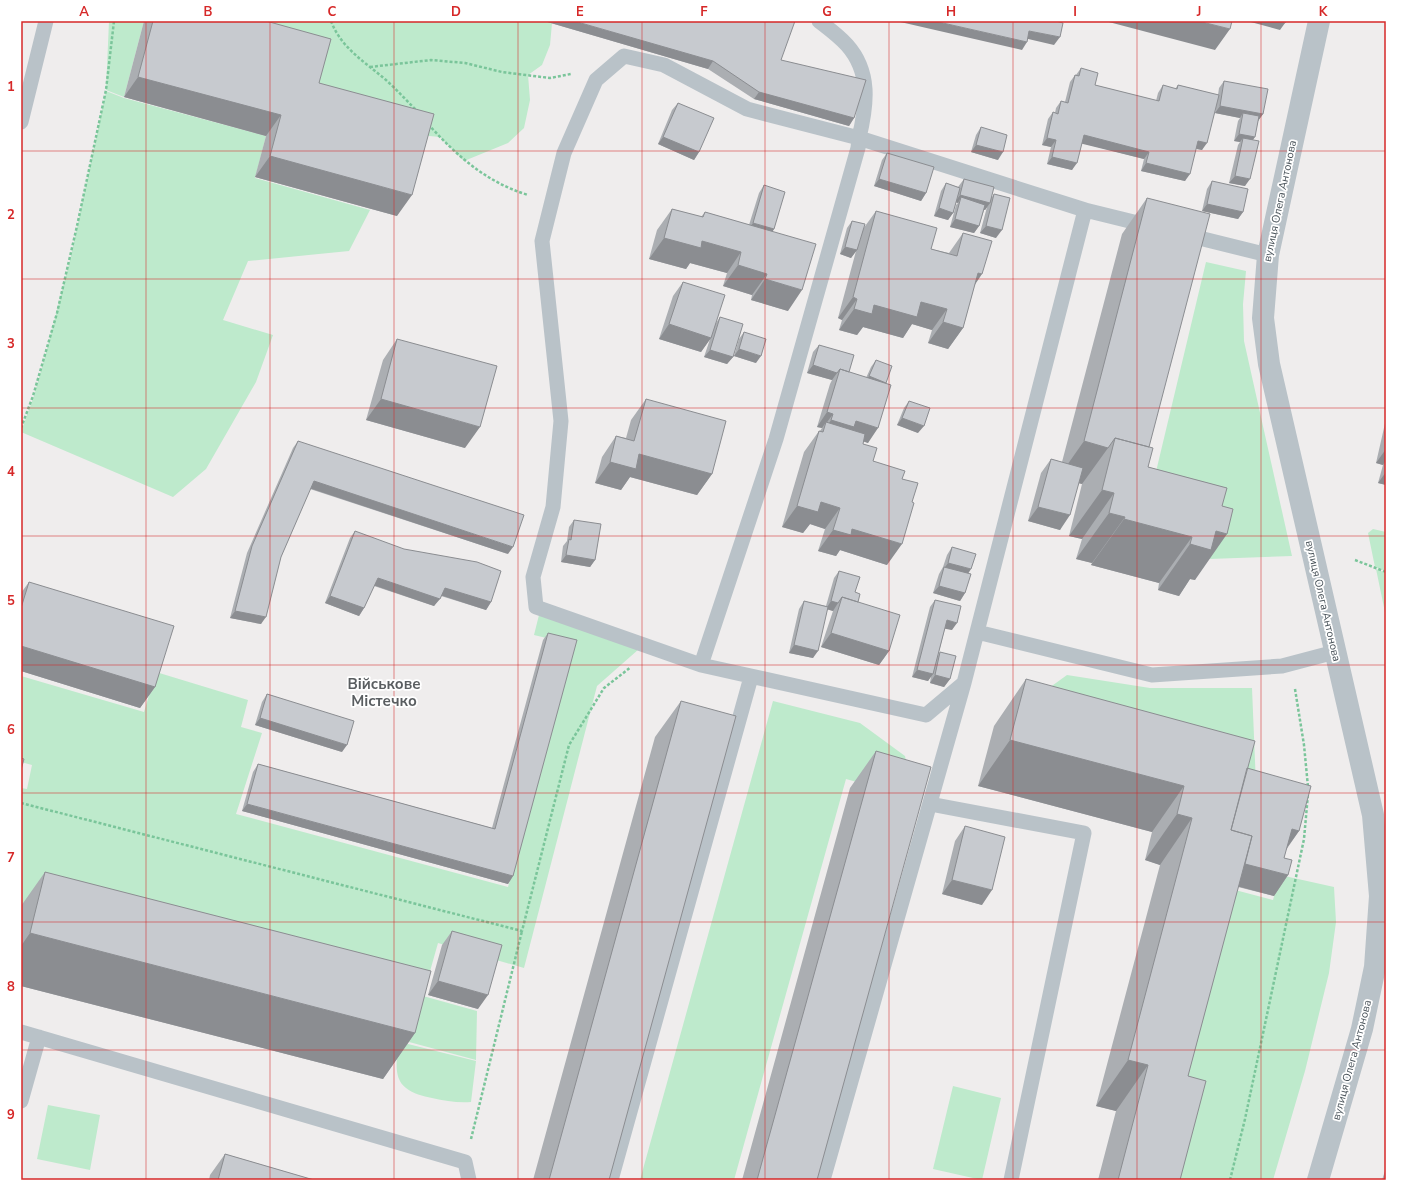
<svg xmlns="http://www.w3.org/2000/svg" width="1407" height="1201" font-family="'Nunito Sans',sans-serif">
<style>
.green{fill:#beeacc}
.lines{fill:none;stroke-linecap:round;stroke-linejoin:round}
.path{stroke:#7ac59a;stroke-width:2.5;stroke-dasharray:3 2;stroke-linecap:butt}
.service{stroke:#b9c2c8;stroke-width:15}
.minor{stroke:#b9c2c8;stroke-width:22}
.wall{fill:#abaeb2}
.shaded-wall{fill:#8b8d91}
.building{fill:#c7cacf;stroke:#8b8d91}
.grid{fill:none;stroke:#d62828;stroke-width:1;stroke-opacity:0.55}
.labels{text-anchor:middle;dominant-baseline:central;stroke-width:3.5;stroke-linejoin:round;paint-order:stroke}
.street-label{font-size:11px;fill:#475158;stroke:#fff}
.district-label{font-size:15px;font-weight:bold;fill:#5a5e61;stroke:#fff}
.neatline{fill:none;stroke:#d62828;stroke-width:1.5}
.grid-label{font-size:13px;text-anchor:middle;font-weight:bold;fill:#d62828}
</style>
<rect width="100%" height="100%" fill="#efeded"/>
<path class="green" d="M109 21H144L124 97 106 90Z
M175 21H544L552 23 550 45 542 65 528 75 530 100 524 128 508 143 464 161 440 137 419 135Z
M106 91 124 98 266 136 255 178 370 210 349 251 248 261 223 320 273 335 256 382 206 469 173 497 21 432 34 396 46 353 71 256Z
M1206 262 1246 271 1243 304 1244 341 1292 556 1209 559 1149 501Z
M1373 529 1386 532V571L1375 567 1368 533Z
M1376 569 1386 573V617Z
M539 615 639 649 597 686 524 968 438 943 423 996 477 1011 476 1060 398 1039 404 1011 21 911V788L27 789 32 765 21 762V676L144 712 156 672 248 700 241 727 262 733 236 814 508 887 575 645 534 635Z
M1067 675 1150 688H1252L1256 785 1006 719Z
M773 701 860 723 905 756 911 785 906 796 846 779 734 1180H640Z
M1280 875 1334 887 1336 922 1329 973 1305 1071 1273 1180H1163L1220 886 1273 900Z
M400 1042 476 1061 471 1102C458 1103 445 1101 432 1098 423 1096 413 1094 406 1088 392 1078 397 1055 400 1042Z
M953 1086 1001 1098 982 1180 933 1169Z
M48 1105 100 1115 90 1170 37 1159Z"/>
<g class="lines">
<path class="path" d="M331 21C341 48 365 62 386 80 397 90 407 101 417 111
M370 67 431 60 465 63 502 72 550 78 571 74
M428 124C457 156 486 182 528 195
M21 428 33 396 57 313 77 226 106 90 114 21
M1355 560 1386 572
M1295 689 1304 745 1308 787
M21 803 522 931 569 745 604 688 631 667
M471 1139 522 931
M1230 1180 1245 1119 1304 839 1308 794"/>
<path class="service" d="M819 21C828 28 839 36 847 45 871 72 867 104 859 138L747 109 664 65 624 56 596 80 564 153 542 241 561 421 553 507 533 577 536 607 701 665 926 715 964 683 977 632
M21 122 46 21
M1150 226 1085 210 977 632 1152 675 1282 666 1335 652
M1183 234 1268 255
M701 665 776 439 858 148 859 138 1085 210
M930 804 1084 833 1011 1180
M21 1032 465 1162 469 1180
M21 1101 39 1037
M611 1180 751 677
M823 1180 964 683"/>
<path class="minor" d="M1318 1180 1362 1029 1375 967 1380 896 1373 815 1269 364 1263 318 1268 255 1319 21"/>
</g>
<path class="wall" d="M144 21H266L319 83 397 216 255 177 266 136 124 97Z
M544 21 781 60 854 118 849 126 754 99 708 69Z
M1081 68 1095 85 1156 101 1158 93 1163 85 1175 89 1178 85 1218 95 1219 88 1224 81 1263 114 1258 121 1253 140 1245 186 1229 183 1238 145 1240 142 1234 141 1238 121 1240 118 1215 113 1216 106 1202 150 1196 149 1185 181 1141 171 1144 159 1082 143 1072 170 1047 164 1051 147 1042 145 1048 119 1053 112 1055 113 1056 108 1061 101 1065 102 1070 82 1075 75H1076Z
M678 103 699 152 694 160 658 144 672 110Z
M981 127 998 160 971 152 976 135Z
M887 153 926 193 921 201 874 186 882 160Z
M964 179 992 197 994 194 996 238 980 233 987 207 985 210H984L979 226 974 233 950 227 956 205 958 203 956 202 953 213 948 220 934 216 941 191 946 183 958 187Z
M1212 181 1243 212 1238 219 1202 211 1207 189Z
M764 185 774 229 772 232 788 311 751 300 752 295 723 286 727 273 690 263 686 269 649 259 657 230 672 209 701 217 705 212 749 225 759 193Z
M1147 198 1149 447 1148 467 1227 488 1195 580 1190 579 1179 596 1158 590 1159 583 1091 565 1092 563 1076 559 1082 539 1069 536 1082 484 1079 483 1060 530 1028 521 1041 473 1051 459 1062 462 1122 234Z
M876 211 931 249 949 253 963 233 974 287 963 328 948 349 928 343 932 330 912 324 903 338 863 327 857 335 839 330 842 320 838 318 856 251 851 258 840 254 847 228 852 221 863 229Z
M683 282 716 323 720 317 733 357 727 364 704 357 710 339 701 352 659 339 673 296Z
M744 332 756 363 734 356 739 339Z
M397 339 465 448 366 420 383 360Z
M819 345 849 372 866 378 871 367 876 360 885 384 868 443 863 441V444L873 461 902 479 887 565 840 550 836 556 818 551 825 529 810 524 803 533 782 527 804 452 819 431H820L822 428 817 427 830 384 832 380 807 373 813 352Z
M646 399 712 474 697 495 630 477 621 490 595 483 602 457 616 436 626 438 631 420Z
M909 401 918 433 897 425 904 408Z
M1386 419V485L1378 483 1383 465 1376 463Z
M298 441 508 554 310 489 281 557 261 624 230 618 247 553 293 448Z
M574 520 595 560 590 567 561 562 563 546 567 541 569 527Z
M355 531 491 602 486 610 441 596 434 606 374 586 364 608 359 616 325 603 350 538Z
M952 547 968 574 965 593 960 601 933 593 939 574 943 567 947 555Z
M839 571 855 592 858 602 889 651 879 665 821 647 833 611 827 609 813 658 789 653 799 609 804 601 826 606 834 578Z
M29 582 155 687 140 708 21 671V593Z
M935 600 952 630 945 628 938 656 940 652 950 679 944 687 930 683 931 676 928 681 912 677 930 607Z
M548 633 513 876 508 884 242 811 253 772 258 764 492 828 543 640Z
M1026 679 1247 768 1299 831 1286 850 1284 858 1288 875 1274 896 1238 887 1188 1076 1180 1180H1098L1116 1111 1096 1106 1160 865 1145 860 1152 832 978 786 994 726Z
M267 694 342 752 255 725 262 702Z
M681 701 609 1180H533L655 737Z
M876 751 817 1180H742L850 788Z
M965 826 982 905 942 894 955 841Z
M45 872 415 1033 383 1079 21 986V906Z
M452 931 478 1009 428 995 442 945Z
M225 1154 314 1180H209L210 1175Z
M1386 1168V1180H1382Z"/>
<path class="shaded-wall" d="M544 21H574L713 61 708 69Z
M896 21H934L1027 42 1022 50Z
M1105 21H1198L1230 29 1215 50Z
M1247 21H1278L1285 23 1280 30Z
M1029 31 1060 37 1054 45 1024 38Z
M138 77 281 115 266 136 124 97Z
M759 92 854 118 849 126 754 99Z
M1220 106 1263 114 1258 121 1243 113 1240 118 1215 113Z
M1239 134 1255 137 1250 144 1243 138 1240 142 1234 141Z
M1084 135 1149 152 1144 159 1079 143Z
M663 137 699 152 694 160 658 144Z
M1047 138 1056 140 1051 147 1042 145Z
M1198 141 1207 143 1202 150 1193 148Z
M976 145 1003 152 998 160 971 152Z
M270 156 412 195 397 216 255 177Z
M1052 157 1077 163 1072 170 1047 164Z
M1146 163 1190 174 1185 181 1141 171Z
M1235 176 1250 179 1245 186 1229 183Z
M879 179 926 193 921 201 874 186Z
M960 195 990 203 985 210 960 203 961 197 958 203 955 202Z
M1207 204 1243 212 1238 219 1202 211Z
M939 208 953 213 948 220 934 216Z
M955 219 979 226 974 233 950 227Z
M753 223 774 229 769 237 747 231Z
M986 226 1002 230 996 238 980 233Z
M664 238 702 241 741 252 727 273 690 263 686 269 649 259Z
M845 247 857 250 851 258 840 254Z
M738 265 767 274 752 295 723 286Z
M978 273 982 274 968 295Z
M765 279 802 290 788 311 751 300Z
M853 297 857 299 842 320 838 318Z
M921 302 947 309 932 330 912 324 903 338 863 327 857 335 839 330 854 309 874 305Z
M943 322 963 328 948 349 928 343Z
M669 324 711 338 701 352 659 339Z
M739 349 761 356 756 363 734 356Z
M710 350 733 357 727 364 704 357Z
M813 365 837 373 832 380 807 373Z
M869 376 886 383 881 390 864 384Z
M381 399 480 427 465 448 366 420Z
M827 412 833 414 825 425 826 422 822 428 817 427Z
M902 418 924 426 918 433 897 425Z
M831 420 856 421 878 428 868 443 847 436 821 435Z
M1084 441 1108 448 1082 484 1058 478Z
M1386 449V460L1383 465 1376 463Z
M639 454 712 474 697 495 630 477 621 490 595 483 610 462Z
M1386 472V485L1378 483Z
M314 481 513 547 508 554 309 488Z
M1102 490 1114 493 1082 539 1069 536Z
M821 502 840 508 825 529 810 524 803 533 782 527 797 506Z
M1038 507 1070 515 1060 530 1028 521Z
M1109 513 1125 517 1092 563 1076 559Z
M1124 519 1192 537 1159 583 1091 565Z
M852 529 902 544 887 565 840 550 836 556 818 551 833 530Z
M1216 531 1227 534 1195 580 1190 579 1179 596 1158 590 1190 544Z
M566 555 595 560 590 567 561 562Z
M948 563 971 569 966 577 943 570Z
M378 578 440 599 434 606 373 585Z
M939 586 965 593 960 601 933 593Z
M445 588 491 602 486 610 440 595Z
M330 596 364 608 359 616 325 603Z
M831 601 838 603 833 611 826 609Z
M235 611 266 617 261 624 230 618Z
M947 620 957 623 952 630 941 628Z
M831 633 889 651 879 665 821 647Z
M794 645 818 651 813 658 789 653Z
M21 646 155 687 140 708 21 671Z
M917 670 933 674 928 681 912 677Z
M935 675 950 679 944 687 930 683Z
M260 718 347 745 342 752 255 725Z
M1010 740 1184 786 1152 832 978 786Z
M247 804 513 876 508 884 242 811Z
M1177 814 1192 818 1160 865 1145 860Z
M1292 829 1299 831 1284 852Z
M1213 855 1288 875 1274 896 1199 876Z
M952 880 992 890 982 905 942 894Z
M30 933 415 1033 383 1079 21 986V946Z
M438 981 488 995 478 1009 428 995Z
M1128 1060 1148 1065 1116 1111 1096 1106Z"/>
<path class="building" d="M153 21H266L331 39 319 83 434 114 412 195 270 156 281 115 138 77Z
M574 21H795L781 60 866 80 854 118 759 92 713 61Z
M934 21H1056L1063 23 1060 37 1029 31 1027 42Z
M1198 21H1232L1230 29Z
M1278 21H1286L1285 23Z
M1081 68 1098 73 1095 85 1159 101 1163 85 1177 89 1178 85 1219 95 1207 143 1198 141 1190 174 1146 163 1149 152 1084 135 1077 163 1052 157 1056 140 1047 138 1053 112 1058 114 1061 101 1068 103 1075 75 1079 76Z
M1224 81 1268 89 1263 114 1220 106Z
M678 103 714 118 699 152 663 137Z
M1243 113 1259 116 1255 137 1239 134Z
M981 127 1007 135 1003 152 976 145Z
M1243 138 1259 141 1250 179 1235 176Z
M887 153 934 167 926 193 879 179Z
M964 179 994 187 990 203 960 195Z
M1212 181 1248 189 1243 212 1207 204Z
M946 183 960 188 953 213 939 208Z
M764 185 785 192 774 229 753 223Z
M994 194 1010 198 1002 230 986 226Z
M961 197 985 205 979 226 955 219Z
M1147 198 1210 214 1149 447 1115 438 1108 448 1084 441Z
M672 209 703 217 705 212 816 244 802 290 765 279 767 274 738 265 741 252 702 241 701 248 664 238Z
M876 211 937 228 931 249 957 256 963 233 992 241 982 274 978 273 963 328 943 322 947 309 921 302 917 317 874 305 872 314 854 309 857 299 853 297Z
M852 221 865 224 857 250 845 247Z
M683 282 725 295 711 338 669 324Z
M720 317 743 324 733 357 710 350Z
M744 332 766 339 761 356 739 349Z
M397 339 497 366 480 427 381 399Z
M819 345 854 355 849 372 840 369 837 373 813 365Z
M876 360 892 366 886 383 869 376Z
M840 369 891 385 878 428 856 421 854 427 831 420 833 414 827 412Z
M646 399 726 421 712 474 639 454 636 469 610 462 616 436 634 441Z
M909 401 930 408 924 426 902 418Z
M826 422 865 434 863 444 877 448 873 461 905 471 902 479 918 483 912 502 914 503 902 544 852 529 851 535 833 530 840 508 821 502 818 512 797 506 819 431 823 432Z
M1115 438 1153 448 1148 467 1227 488 1222 506 1233 509 1227 534 1216 531 1211 550 1190 544 1192 537 1124 519 1125 517 1109 513 1114 493 1102 490Z
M298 441 524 515 513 547 314 481 281 557 266 617 235 611 252 546Z
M1051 459 1083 468 1070 515 1038 507Z
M574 520 601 524 595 560 566 555 569 539 571 540Z
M355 531 404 549 477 562 501 571 491 602 445 588 440 599 378 578 364 608 330 596Z
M952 547 976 554 971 569 948 563Z
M944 567 971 574 965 593 939 586Z
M839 571 860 577 855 592 860 594 858 602 842 597 838 603 831 601Z
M29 582 174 626 155 687 21 646V608Z
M842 597 900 615 889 651 831 633Z
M935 600 961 606 957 623 947 620 933 674 917 670Z
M804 601 828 607 818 651 794 645Z
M548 633 577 640 513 876 247 804 258 764 495 829Z
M940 652 956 656 950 679 935 675Z
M1026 679 1255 741 1231 830 1252 836 1188 1076 1206 1081 1180 1180H1118L1148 1065 1128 1060 1192 818 1177 814 1184 786 1010 740Z
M267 694 354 721 347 745 260 718Z
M681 701 736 716 609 1180H549Z
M876 751 931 767 817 1180H757Z
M21 758 24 759 21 770Z
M1247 768 1311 786 1299 831 1292 829 1284 858 1292 860 1288 875 1245 864 1252 836 1231 830Z
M965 826 1005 837 992 890 952 880Z
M45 872 431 971 415 1033 30 933Z
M452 931 502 945 488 995 438 981Z
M225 1154 314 1180H218Z"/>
<path class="grid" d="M146 21V1180M270 21V1180M394 21V1180M518 21V1180M642 21V1180M765 21V1180M889 21V1180M1013 21V1180M1137 21V1180M1261 21V1180M21 151H1386M21 279H1386M21 408H1386M21 536H1386M21 665H1386M21 793H1386M21 922H1386M21 1050H1386"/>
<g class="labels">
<g class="street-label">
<text transform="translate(1280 201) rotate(-78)">вулиця Олега Антонова</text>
<text transform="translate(1323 601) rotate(77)">вулиця Олега Антонова</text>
<text transform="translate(1352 1060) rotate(-75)">вулиця Олега Антонова</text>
</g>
<g class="district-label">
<text x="384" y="684">Військове<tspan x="384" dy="17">Містечко</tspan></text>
</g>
</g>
<rect width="1407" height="1201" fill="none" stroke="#ffffff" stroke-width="44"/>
<rect x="22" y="22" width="1363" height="1157" class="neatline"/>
<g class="grid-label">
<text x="84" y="16">A</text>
<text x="208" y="16">B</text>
<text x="332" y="16">C</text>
<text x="456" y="16">D</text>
<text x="580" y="16">E</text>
<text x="704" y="16">F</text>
<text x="827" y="16">G</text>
<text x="951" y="16">H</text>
<text x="1075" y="16">I</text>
<text x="1199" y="16">J</text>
<text x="1323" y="16">K</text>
<text x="11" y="91">1</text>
<text x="11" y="219">2</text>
<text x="11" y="348">3</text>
<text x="11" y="476">4</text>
<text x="11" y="605">5</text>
<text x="11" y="734">6</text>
<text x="11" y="862">7</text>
<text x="11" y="991">8</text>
<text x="11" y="1119">9</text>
</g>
</svg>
